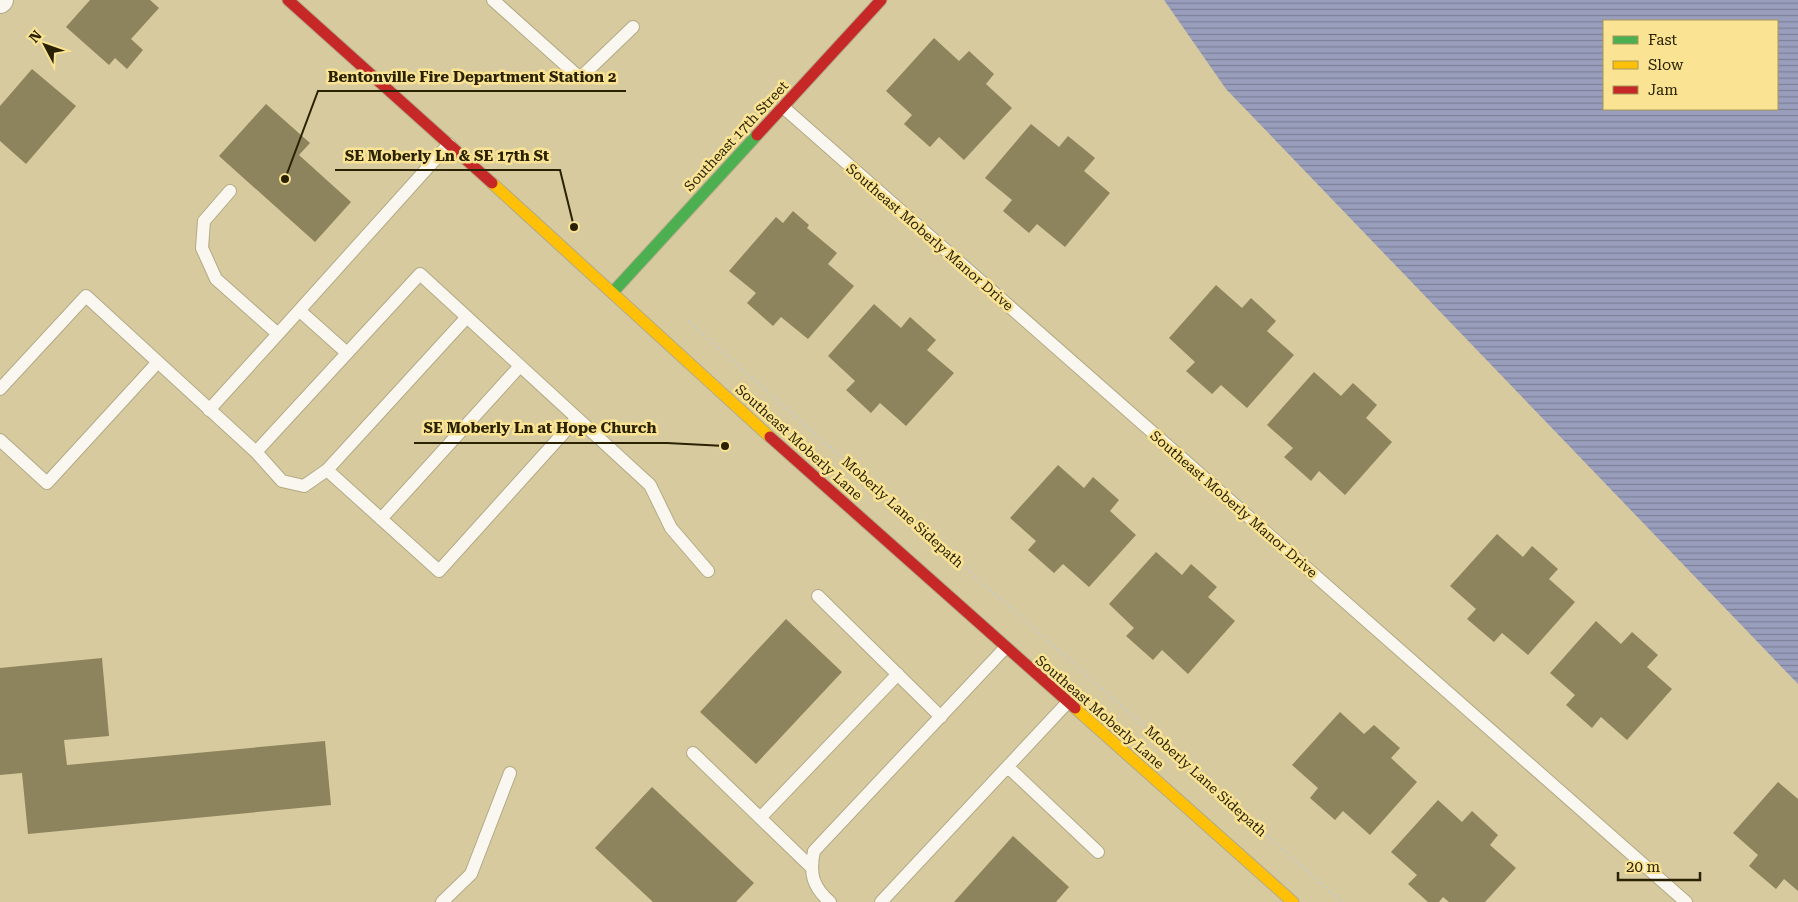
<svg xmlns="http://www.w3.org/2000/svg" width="1798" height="902" font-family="'Roboto Serif',serif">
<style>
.water{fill:url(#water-rules);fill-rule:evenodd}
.building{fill:#8d845d}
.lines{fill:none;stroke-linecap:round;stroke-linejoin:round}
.lane-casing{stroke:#b3aa86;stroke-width:14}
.street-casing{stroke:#b3aa86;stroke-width:26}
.fast-casing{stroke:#b3aa86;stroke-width:13}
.slow-casing{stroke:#b3aa86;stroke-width:13}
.jam-casing{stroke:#b3aa86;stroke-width:13}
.path{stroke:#ccc8bb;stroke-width:3;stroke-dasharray:2.5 4;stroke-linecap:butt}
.lane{stroke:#f9f7f0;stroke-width:12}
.street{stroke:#f9f7f0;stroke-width:24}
.fast{stroke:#4caf50;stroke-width:11}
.slow{stroke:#ffc107;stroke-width:11}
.jam{stroke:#c62828;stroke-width:11}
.labels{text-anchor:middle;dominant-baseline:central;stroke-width:5;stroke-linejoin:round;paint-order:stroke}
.street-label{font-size:14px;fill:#292100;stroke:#fae494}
.leader{fill:none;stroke:#292100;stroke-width:2}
.callout-dot{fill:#292100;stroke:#fae494;stroke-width:2}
.callout-label{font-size:15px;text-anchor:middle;font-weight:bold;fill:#292100;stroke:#fae494;stroke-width:5;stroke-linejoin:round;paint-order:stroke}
</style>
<defs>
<pattern id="water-rules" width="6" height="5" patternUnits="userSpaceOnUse" patternTransform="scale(1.25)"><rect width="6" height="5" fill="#999ebd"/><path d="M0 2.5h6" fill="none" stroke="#7d8097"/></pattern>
</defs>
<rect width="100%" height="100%" fill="#d6ca9e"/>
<path class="water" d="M1164 0H1798V684L1226 89ZM1604 21H1777V109H1604Z"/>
<path class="building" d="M90 0H150L159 8 131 39 143 50 127 69 115 58 109 65 66 27Z
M934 38 959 61 969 51 994 74 986 84 1012 108 964 160 939 137 930 147 904 124 912 115 886 91Z
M32 69 76 106 26 164 0 141V106Z
M266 104 310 143 299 155 351 202 315 242 219 156Z
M1031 124 1059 147 1068 136 1095 158 1084 171 1110 193 1065 247 1037 224 1029 233 1003 211 1012 200 985 178Z
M793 211 809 225 807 228 837 253 828 264 854 286 808 339 781 317 773 326 747 303 756 293 729 271 776 217 783 223Z
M1216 285 1242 308 1251 298 1276 321 1267 331 1294 355 1247 408 1221 385 1212 394 1186 371 1195 362 1169 338Z
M874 304 901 328 910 317 936 340 927 350 954 373 906 426 880 403 871 413 846 390 855 381 828 356Z
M1314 372 1341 396 1353 383 1377 405 1366 418 1392 442 1345 495 1319 471 1311 481 1284 457 1293 448 1267 425Z
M1058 465 1084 488 1093 477 1119 500 1110 511 1136 535 1089 587 1063 564 1054 573 1028 550 1036 541 1010 518Z
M1497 534 1523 557 1532 546 1558 569 1549 579 1575 602 1528 655 1502 633 1494 642 1467 619 1476 609 1450 586Z
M1156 552 1182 575 1191 564 1217 587 1208 597 1235 621 1188 674 1162 650 1153 660 1126 636 1134 628 1109 604Z
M786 619 842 672 756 764 700 712Z
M1596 621 1621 644 1632 632 1658 655 1647 667 1672 689 1627 740 1601 717 1592 728 1566 705 1575 695 1550 673Z
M102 658 109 736 64 740 67 765 325 741 331 805 28 834 22 773 0 775V668Z
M1340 712 1364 734 1374 725 1400 748 1391 758 1417 782 1370 835 1343 811 1335 820 1310 798 1318 788 1292 765Z
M1778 782 1798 799V891L1784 879 1776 889 1749 866 1758 855 1733 833Z
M652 787 754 883 736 902H653L595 848Z
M1438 800 1462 822 1472 811 1498 835 1490 845 1516 868 1485 902H1449L1443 897 1439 902H1428L1408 884 1417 875 1391 852Z
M1013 836 1069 887 1056 902H954Z"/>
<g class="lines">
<defs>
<path id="lane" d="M493 0 580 78 633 27
M783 107 1686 902
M230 191 204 221 202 248 216 279 278 334 449 144
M300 311 347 353
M0 389 86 296 256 452 420 274 650 485 671 528 708 571
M209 410 278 334
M0 440 47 483 157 363
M256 452 282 481 304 486 327 470 439 571 577 418
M327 470 467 317
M381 519 520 366
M818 596 941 717
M693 753 811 867
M1008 767 1098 852
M760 818 898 674
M442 902 471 874 510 773
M830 902C813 887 809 874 814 851L1005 648
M881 902 1067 703"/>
<path id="street" d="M0 1 1 0"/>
<path id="fast" d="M613 292 757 135"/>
<path id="slow" d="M492 183 770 437
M1075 708 1293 902"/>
<path id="jam" d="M288 0 492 183
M757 135 881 0
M770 437 1075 708"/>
</defs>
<use href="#lane" class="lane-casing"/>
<use href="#street" class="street-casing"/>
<use href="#fast" class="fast-casing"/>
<use href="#slow" class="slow-casing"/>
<use href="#jam" class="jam-casing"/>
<path class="path" d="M688 321 1342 902"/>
<use href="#lane" class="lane"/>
<use href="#street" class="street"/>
<use href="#fast" class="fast"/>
<use href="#slow" class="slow"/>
<use href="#jam" class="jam"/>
</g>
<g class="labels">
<g class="street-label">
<text transform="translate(736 136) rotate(-47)">Southeast 17th Street</text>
<text transform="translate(930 237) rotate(41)">Southeast Moberly Manor Drive</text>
<text transform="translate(799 442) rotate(42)">Southeast Moberly Lane</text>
<text transform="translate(1234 504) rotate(41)">Southeast Moberly Manor Drive</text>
<text transform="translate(903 512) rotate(42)">Moberly Lane Sidepath</text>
<text transform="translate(1100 712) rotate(41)">Southeast Moberly Lane</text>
<text transform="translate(1206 781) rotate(42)">Moberly Lane Sidepath</text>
</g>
</g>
<path class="leader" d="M285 179L318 91H626M574 227L560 170H335M725 446L667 443H414"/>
<g class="callout-dot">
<circle cx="285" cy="179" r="5"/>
<circle cx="574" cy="227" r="5"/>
<circle cx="725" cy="446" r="5"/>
</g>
<g class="callout-label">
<text x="472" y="82">Bentonville Fire Department Station 2</text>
<text x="447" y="161">SE Moberly Ln &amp; SE 17th St</text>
<text x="540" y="433">SE Moberly Ln at Hope Church</text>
</g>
<rect x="1603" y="20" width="175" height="90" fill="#fae494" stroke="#a69659"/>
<rect x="1613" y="36" width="25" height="8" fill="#4caf50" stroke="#a69659"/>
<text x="1648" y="45" font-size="15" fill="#292100">Fast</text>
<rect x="1613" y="61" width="25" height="8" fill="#ffc107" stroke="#a69659"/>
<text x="1648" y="70" font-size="15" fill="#292100">Slow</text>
<rect x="1613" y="86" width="25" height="8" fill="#c62828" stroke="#a69659"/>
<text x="1648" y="95" font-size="15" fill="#292100">Jam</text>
<g transform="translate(45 45) rotate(311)" stroke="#fae494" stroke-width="4" paint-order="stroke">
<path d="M0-4L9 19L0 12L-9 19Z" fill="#292100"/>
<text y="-8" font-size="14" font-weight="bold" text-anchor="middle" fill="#292100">N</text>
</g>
<path d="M1618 872v8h82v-8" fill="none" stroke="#292100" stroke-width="2.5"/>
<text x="1626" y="872" font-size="15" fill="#292100" stroke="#fae494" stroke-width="4" paint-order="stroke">20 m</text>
</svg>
